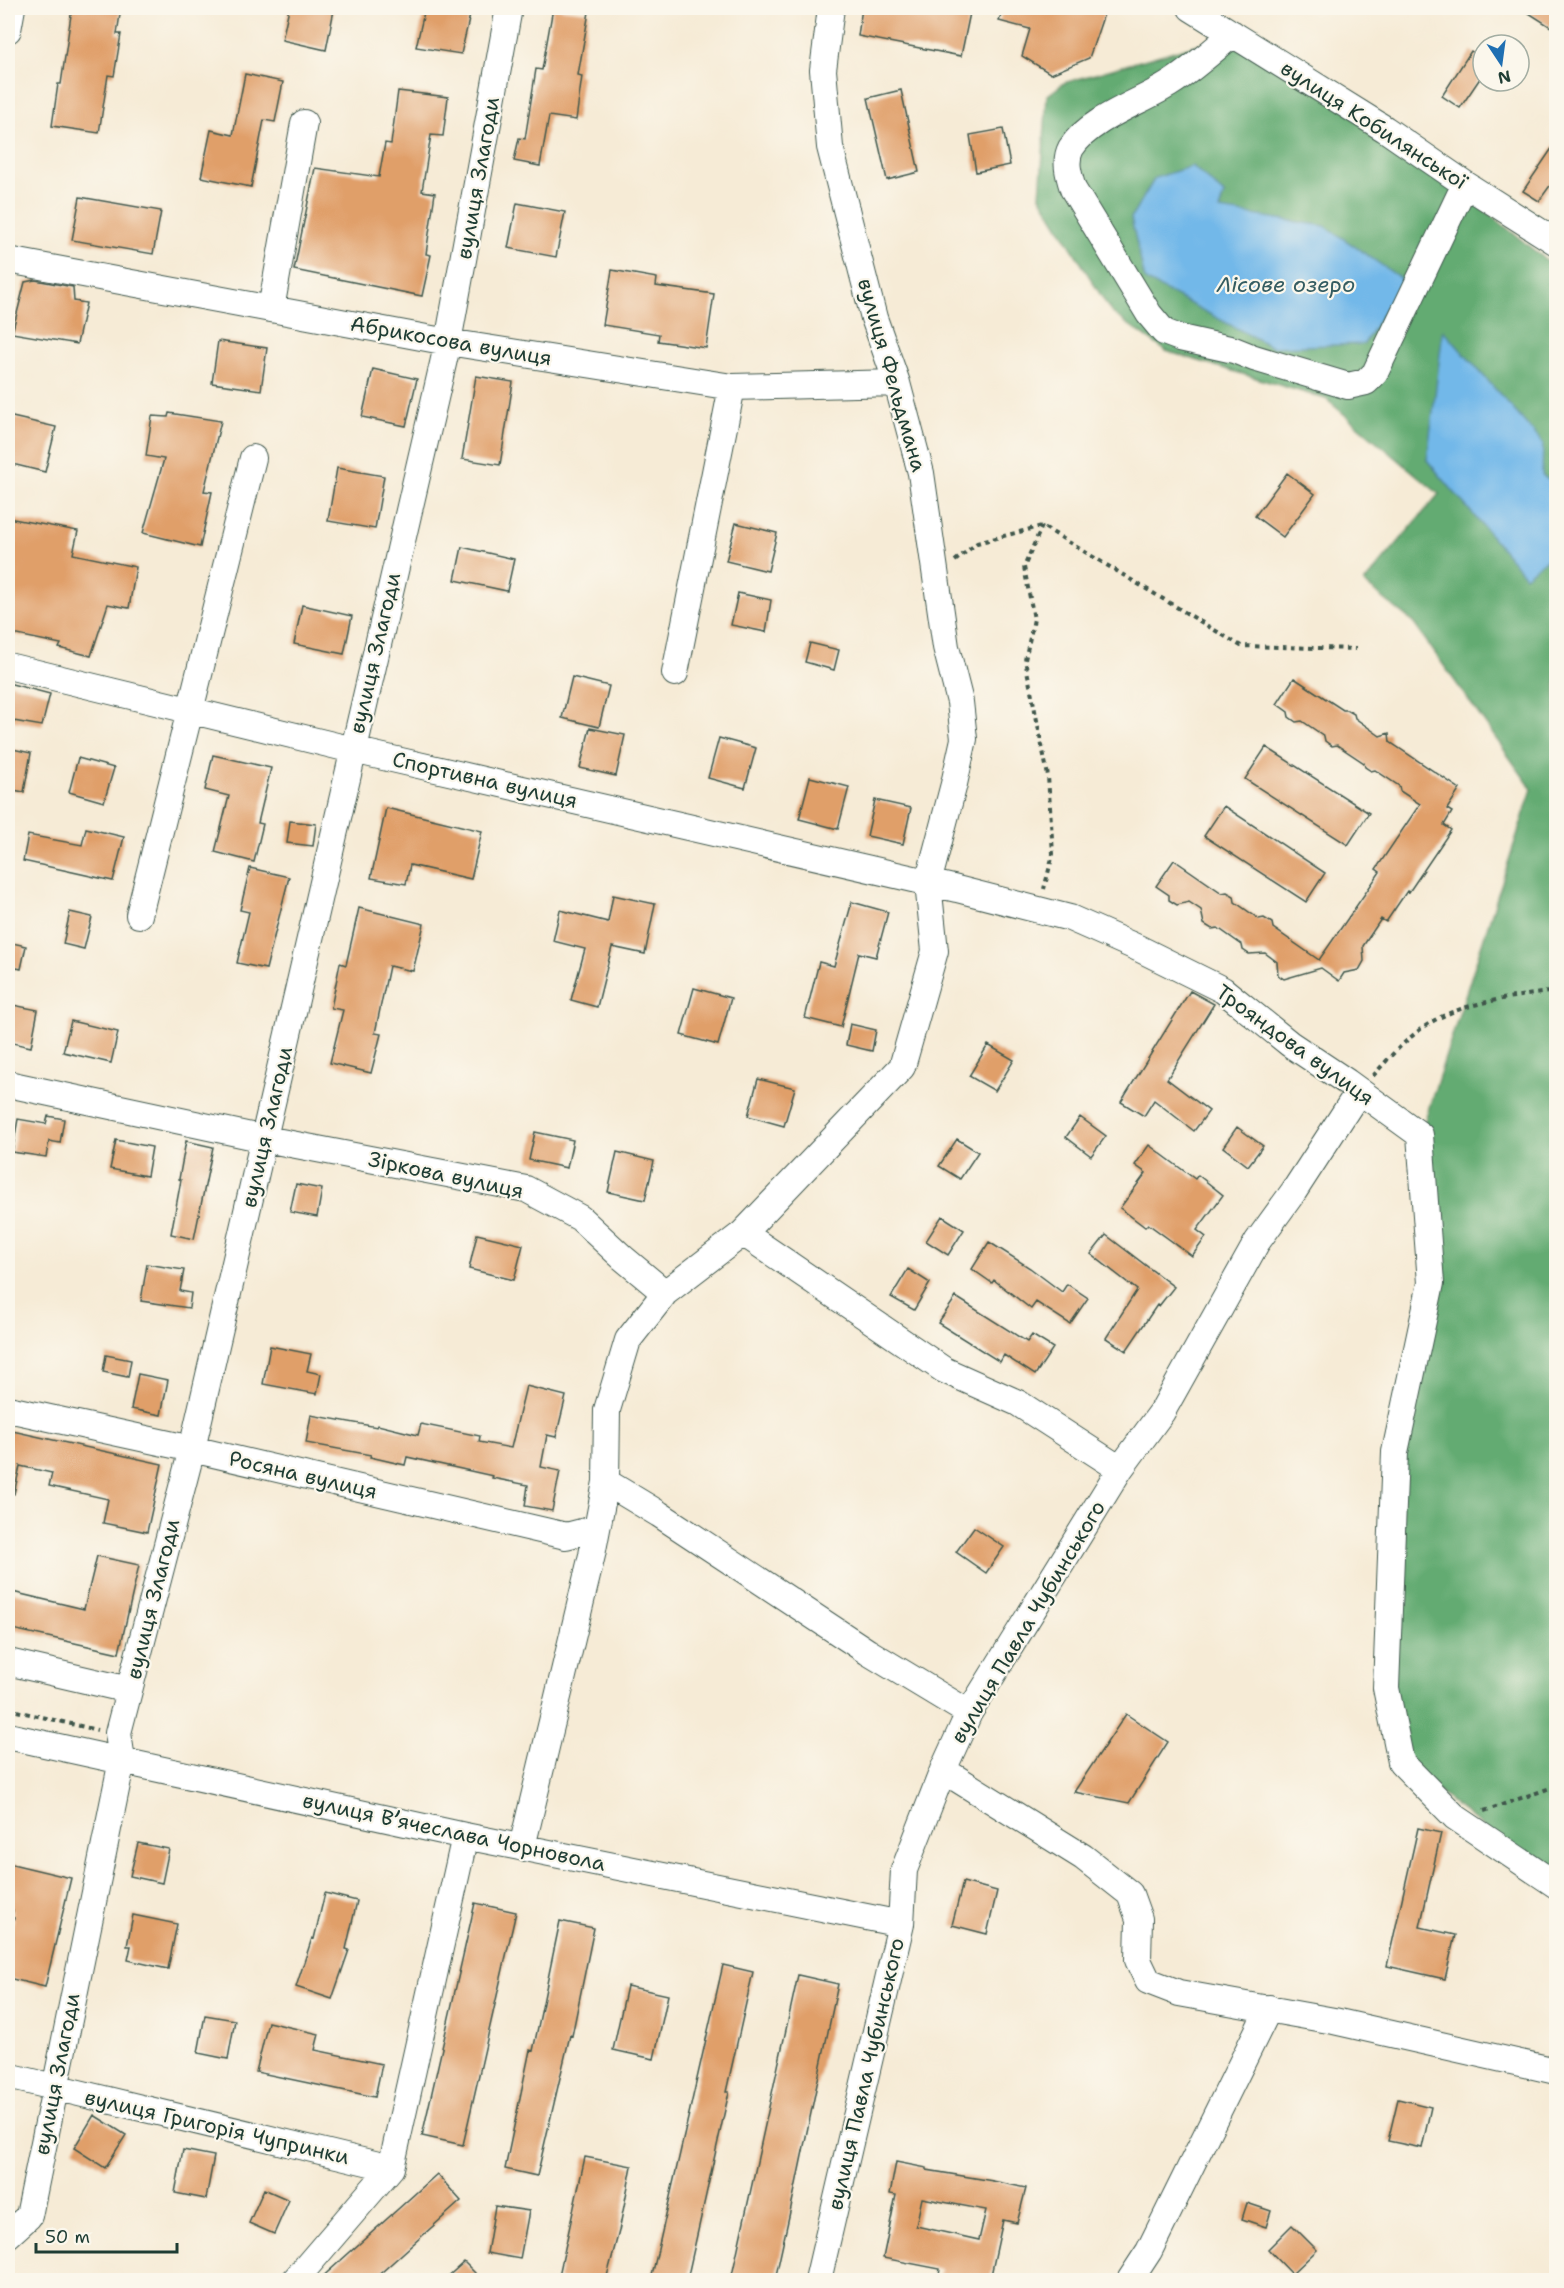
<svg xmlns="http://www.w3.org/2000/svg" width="1564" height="2288" font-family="'Shantell Sans',sans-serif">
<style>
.forest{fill:#63ab72;stroke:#417453;stroke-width:1.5;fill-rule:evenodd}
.water{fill:#72b8e9;stroke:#487a8e;stroke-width:1.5}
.building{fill:#e09f69;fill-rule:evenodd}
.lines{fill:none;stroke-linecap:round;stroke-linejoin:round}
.minor-casing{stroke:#3f574c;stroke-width:28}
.path{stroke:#3f574c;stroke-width:4;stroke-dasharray:4.5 4.5;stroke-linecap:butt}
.minor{stroke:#fff;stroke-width:26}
.labels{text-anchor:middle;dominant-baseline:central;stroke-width:4.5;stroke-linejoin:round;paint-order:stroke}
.street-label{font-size:21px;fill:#1f3d34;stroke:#fbf7ec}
.water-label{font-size:22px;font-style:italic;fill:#345c61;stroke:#fbf7ec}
</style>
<rect width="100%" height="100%" fill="#fbf7ec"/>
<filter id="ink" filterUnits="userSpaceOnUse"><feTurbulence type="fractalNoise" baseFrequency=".0167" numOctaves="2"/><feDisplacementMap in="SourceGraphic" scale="12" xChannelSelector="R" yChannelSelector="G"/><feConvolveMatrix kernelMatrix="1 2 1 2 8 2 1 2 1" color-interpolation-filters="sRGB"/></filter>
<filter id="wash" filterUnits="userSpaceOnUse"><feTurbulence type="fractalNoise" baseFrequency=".008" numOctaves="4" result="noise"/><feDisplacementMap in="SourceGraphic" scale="24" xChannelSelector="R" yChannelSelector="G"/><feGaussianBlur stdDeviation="1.35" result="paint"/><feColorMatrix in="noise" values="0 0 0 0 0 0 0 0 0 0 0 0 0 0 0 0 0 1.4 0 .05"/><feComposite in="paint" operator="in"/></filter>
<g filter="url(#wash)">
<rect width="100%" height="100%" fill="#f6ebd6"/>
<path class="forest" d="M1233 34 1385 129 1556 268V486L1542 475 1427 460 1525 575 1556 552V1885L1401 1762 1386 1688 1395 1452 1431 1283 1420 1135 1532 789 1412 621 1364 583 1439 494 1326 399 1166 351 1111 312 1040 196 1047 96 1064 83ZM1192 166 1224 194 1219 210Z"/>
<path class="water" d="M1192 166 1224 194 1219 210 1325 226 1403 280 1364 344 1272 347 1145 280 1131 218 1155 178Z
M1443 330 1543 443 1542 475 1556 486V552L1525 576 1427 460Z"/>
<g id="blocks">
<path class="building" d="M72 8H121L117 34H121L114 76 108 75 99 133 52 126 58 84H61Z
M289 8H325L334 10 326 50 282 40Z
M425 8 470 15 461 54 416 47Z
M553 8 589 12 578 75 582 76 576 120 549 116 540 166 514 161 519 138 525 139 536 69 542 70Z
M862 8H971L961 56 858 36Z
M1003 8H1106L1089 58 1051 74 1022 56 1030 29 999 21Z
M1521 8H1557V31Z
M1471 51 1483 59V74L1460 108 1442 96Z
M245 74 283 82 275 122 264 120 251 187 201 177 211 130 233 135Z
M901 90 919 172 887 180 868 98Z
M398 91 448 97 443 136 431 135 422 191 435 193 426 254 431 255 422 296 294 270 315 168 379 177 385 143 391 144Z
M1003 129 1010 165 976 172 970 135Z
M1557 141V176L1539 201 1523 191Z
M80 197 161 211 153 254 72 240Z
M517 203 565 212 556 257 508 248Z
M612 270 657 278 656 286 714 294 706 348 658 341 659 334 603 325Z
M35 280 73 287 74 301 86 303 77 344 12 333 25 282Z
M218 341 267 348 261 390 212 383Z
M373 369 417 379 406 426 362 417Z
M476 376 513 382 500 465 462 459Z
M169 413 221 421 204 491 212 492 200 547 143 533 164 459 146 456 152 416 168 417Z
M8 416 56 427 45 472 8 463Z
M337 468 384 476 375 529 328 521Z
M1287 473 1315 494 1283 537 1255 516Z
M8 518 78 531 73 554 136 567 129 608 108 604 91 656 59 648 61 644 8 633Z
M736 523 777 533 768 571 726 561Z
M462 547 514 559 507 591 455 580Z
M738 593 771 600 766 632 731 625Z
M302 605 352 616 344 654 294 644Z
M810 643 839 650 834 670 805 662Z
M572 677 609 686 599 727 562 718Z
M1294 678 1343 710H1347L1354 714 1355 718 1380 736 1389 733 1390 742 1460 789 1447 809 1452 812 1444 825 1451 830 1409 892 1407 891 1386 922 1381 919 1363 946 1364 961 1359 970 1344 973 1339 981 1321 968 1284 979 1278 975 1277 962 1265 953 1249 954 1243 950 1242 945 1218 928 1212 929 1204 924 1201 910 1189 902 1177 905 1169 900V895L1156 886 1174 860 1222 893 1227 892 1234 896 1235 902 1259 919 1264 918 1272 923 1273 928 1319 960 1380 872 1376 869 1420 804 1400 791 1399 786 1375 770 1371 771 1365 767 1364 763 1337 745 1332 746 1325 741 1324 736 1302 721 1296 722 1289 717 1288 712 1277 704Z
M8 683 50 694 42 726 8 720Z
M590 728 625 735 616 776 580 768Z
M719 738 756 748 745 788 708 778Z
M1266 747 1369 813 1348 845 1245 779Z
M8 748 31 753 24 792 8 789Z
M213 755 271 768 258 823 263 824 254 862 215 852 229 796 205 790Z
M78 758 114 768 104 802 69 792Z
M810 777 849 787 838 829 799 819Z
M875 800 911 808 903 844 867 836Z
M1224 806 1325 873 1306 902 1204 836Z
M386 808 482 831 471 879 410 865 406 884 371 878Z
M290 821 316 824 313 846 287 843Z
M86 828 124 837 113 881 23 861 28 835 82 845Z
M250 868 289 877 266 969 237 963 249 912 240 910Z
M613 895 655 904 645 954 612 947 597 1007 571 1000 585 949 553 941 560 910 608 922Z
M852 902 888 912 876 957 859 953 841 1027 805 1018 819 962 834 966Z
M359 908 424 924 413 971 389 966 375 1033 381 1034 371 1073 330 1063 343 1010 331 1008 340 963 346 965Z
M70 912 92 917 84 949 63 944Z
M8 942 26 946 21 969 8 966Z
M694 988 731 998 718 1045 681 1035Z
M1190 991 1214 1004 1167 1079 1209 1111 1194 1131 1154 1100 1144 1116 1121 1102Z
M8 1004 38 1010 31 1047 8 1042Z
M71 1021 118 1032 111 1063 63 1052Z
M850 1024 876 1030 872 1051 846 1045Z
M988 1045 1014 1060 995 1091 969 1076Z
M758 1079 795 1088 784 1126 748 1116Z
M48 1116 64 1119 60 1143 49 1141 46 1157 12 1152 18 1119 46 1124Z
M1080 1117 1106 1136 1091 1156 1066 1137Z
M1237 1127 1263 1146 1248 1166 1223 1147Z
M535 1132 573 1140 567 1168 529 1160Z
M957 1139 978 1152 960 1179 939 1166Z
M116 1140 152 1147 147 1176 110 1169Z
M186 1141 213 1147 194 1239 171 1234 181 1180 179 1179Z
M1149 1145 1195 1179 1198 1175 1223 1195 1197 1230 1206 1237 1192 1256 1148 1224 1145 1227 1120 1208 1146 1173 1135 1165Z
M617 1152 654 1161 645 1200 608 1192Z
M296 1184 322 1189 317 1217 290 1212Z
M942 1216 964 1230 948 1255 926 1241Z
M477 1234 523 1245 514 1280 469 1269Z
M1106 1235 1174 1287 1159 1306 1157 1305 1126 1351 1106 1338 1137 1290 1091 1254Z
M989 1242 1030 1268 1062 1292 1067 1284 1088 1298 1070 1324 1036 1302 1031 1309 994 1280 992 1283 972 1269Z
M147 1264 184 1270 180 1291 191 1293 189 1308 141 1301Z
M908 1269 930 1283 914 1310 891 1297Z
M956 1297 1027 1342 1032 1335 1053 1348 1035 1375 1004 1355 1000 1362 938 1323Z
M270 1346 311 1354 307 1371 321 1374 317 1394 263 1384Z
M106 1355 131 1360 128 1377 103 1372Z
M138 1374 168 1380 161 1415 131 1409Z
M526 1386 566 1396 556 1437 547 1435 541 1467 560 1471 552 1511 525 1506 528 1485 492 1478 493 1476 407 1457 405 1465 370 1457 371 1455 306 1443 311 1415 377 1427 378 1425 418 1435 421 1424 480 1436 479 1442 511 1448Z
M8 1430 162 1464 147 1532 103 1523 108 1499 49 1486 52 1473 20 1466 14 1494 8 1493Z
M974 1527 1004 1547 986 1573 956 1552Z
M97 1556 139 1565 119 1653 8 1628V1591L84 1609Z
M1126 1714 1168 1742 1129 1803 1074 1792Z
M1418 1828 1441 1833 1420 1927 1455 1935 1445 1979 1387 1966Z
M138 1843 169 1849 162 1883 130 1876Z
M8 1863 71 1878 45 1987 8 1978V1946L14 1918 12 1917 13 1910 8 1909Z
M963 1882 997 1891 987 1934 952 1925Z
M325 1893 357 1901 346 1949 349 1950 332 1999 296 1987 312 1938 314 1939Z
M475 1903 516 1912 463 2145 422 2136Z
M133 1915 177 1924 168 1969 128 1960 131 1946H127Z
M560 1921 594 1928 572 2036 570 2035 537 2176 505 2169 530 2050 533 2051Z
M723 1965 753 1972 726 2092H729L687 2280H651Z
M798 1975 838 1984 795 2189 775 2280H731Z
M627 1986 668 1995 654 2059 613 2050Z
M205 2015 235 2020 228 2059 198 2053Z
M268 2022 319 2034 315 2050 382 2064 375 2097 256 2072Z
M1398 2099 1431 2107 1422 2148 1388 2141Z
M94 2115 126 2135 105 2168 74 2148Z
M183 2150 214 2156 206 2199 175 2193Z
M585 2157 632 2166 619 2231 606 2280H558Z
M896 2162 927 2168V2170L993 2181 1026 2188 1017 2223 1003 2220 990 2280H966L939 2275 940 2269 883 2258 896 2195 890 2194ZM922 2198 986 2210 979 2240 916 2226Z
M437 2174 461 2201 373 2280H319Z
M264 2189 289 2200 274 2234 249 2223Z
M1247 2203 1271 2211 1266 2227 1242 2219Z
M495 2206 529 2211 520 2259 487 2253Z
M1292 2225 1317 2250 1292 2274 1268 2249Z
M464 2262 482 2280H444Z"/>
</g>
</g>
<g filter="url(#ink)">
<use href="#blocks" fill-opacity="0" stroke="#3f574c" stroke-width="1.5"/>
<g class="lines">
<defs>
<path id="minor" d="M1191 8 1385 129 1465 184 1556 242
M8 30 12 8
M1233 34C1213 50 1193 69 1171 83 1142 102 1090 118 1071 148 1064 161 1069 176 1073 189L1149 314 1164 332 1180 338 1234 350 1254 358 1348 386 1366 382 1375 373 1465 184
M8 260 448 342 732 387 897 383
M271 309 304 123
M8 666 353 750 957 889 1070 918 1138 948 1223 990 1290 1044 1347 1082 1420 1135 1431 1283 1395 1452 1386 1688 1401 1762 1455 1817 1556 1885
M675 673 732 387
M139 915 253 458
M8 1084 265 1139 526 1189 580 1218 623 1258 665 1293 743 1233 902 1067 935 951 928 883 954 784 964 739 960 702 946 647 921 473 897 383 874 318 830 147 823 70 831 8
M743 1233 944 1370 1018 1403 1120 1469
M8 1409 192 1449 566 1536 597 1528
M606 1482 659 1514 868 1652 969 1713
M8 1662 129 1690
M8 1736 465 1836 901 1924
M943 1770 1083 1857 1130 1894 1139 1919 1138 1960 1148 1981 1179 1993 1334 2021 1556 2071
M522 1847 592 1555 606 1482 607 1410 628 1340 665 1293
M8 2076 391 2168
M8 2235 29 2216 122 1760 118 1733 192 1449 448 342 509 8
M295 2280 391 2168 465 1836
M818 2280 901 1924 904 1870 943 1770 969 1713 1120 1469 1162 1412 1257 1242 1294 1191 1359 1091
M1130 2280 1149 2251 1269 2008"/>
</defs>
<use href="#minor" class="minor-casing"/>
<path class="path" d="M1042 526 1024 567 1034 619 1025 660 1048 776 1053 854 1044 889
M955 561 977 543 1042 526 1241 646 1356 649
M1373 1076C1392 1054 1413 1031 1439 1018 1472 1001 1520 996 1556 991
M8 1709 97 1730
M1484 1811 1556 1786"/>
<use href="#minor" class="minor"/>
</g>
</g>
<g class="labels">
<g class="street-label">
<text transform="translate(1374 125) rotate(33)">вулиця Кобилянської</text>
<text transform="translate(478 178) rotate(-80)">вулиця Злагоди</text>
<text transform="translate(451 341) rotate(10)">Абрикосова вулиця</text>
<text transform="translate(892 375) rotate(74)">вулиця Фельдмана</text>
<text transform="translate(375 653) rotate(-77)">вулиця Злагоди</text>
<text transform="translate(485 780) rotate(13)">Спортивна вулиця</text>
<text transform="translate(1295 1045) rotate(36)">Трояндова вулиця</text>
<text transform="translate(267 1127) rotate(-77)">вулиця Злагоди</text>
<text transform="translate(446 1175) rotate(12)">Зіркова вулиця</text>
<text transform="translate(303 1475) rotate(13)">Росяна вулиця</text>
<text transform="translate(153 1599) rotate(-76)">вулиця Злагоди</text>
<text transform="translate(1028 1622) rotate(-59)">вулиця Павла Чубинського</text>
<text transform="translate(454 1832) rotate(12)">вулиця Вʼячеслава Чорновола</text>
<text transform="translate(57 2074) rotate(-79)">вулиця Злагоди</text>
<text transform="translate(866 2074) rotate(-77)">вулиця Павла Чубинського</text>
<text transform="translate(217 2127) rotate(13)">вулиця Григорія Чупринки</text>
</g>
<g class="water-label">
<text x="1286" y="284">Лісове озеро</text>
</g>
</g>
<rect width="1564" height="2288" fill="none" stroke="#fbf7ec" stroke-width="30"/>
<g transform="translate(1501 63) rotate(167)"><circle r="28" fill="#fbf7ec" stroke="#a3ada2" stroke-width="1.5"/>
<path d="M0-4.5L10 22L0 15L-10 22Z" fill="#1f6fb2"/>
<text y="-9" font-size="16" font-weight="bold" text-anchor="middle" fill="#1f3d34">N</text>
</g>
<path d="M36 2243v9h141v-9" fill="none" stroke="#1f3d34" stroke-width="3"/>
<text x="45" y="2243" font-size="18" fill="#1f3d34" stroke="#fbf7ec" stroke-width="4.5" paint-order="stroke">50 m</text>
</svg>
